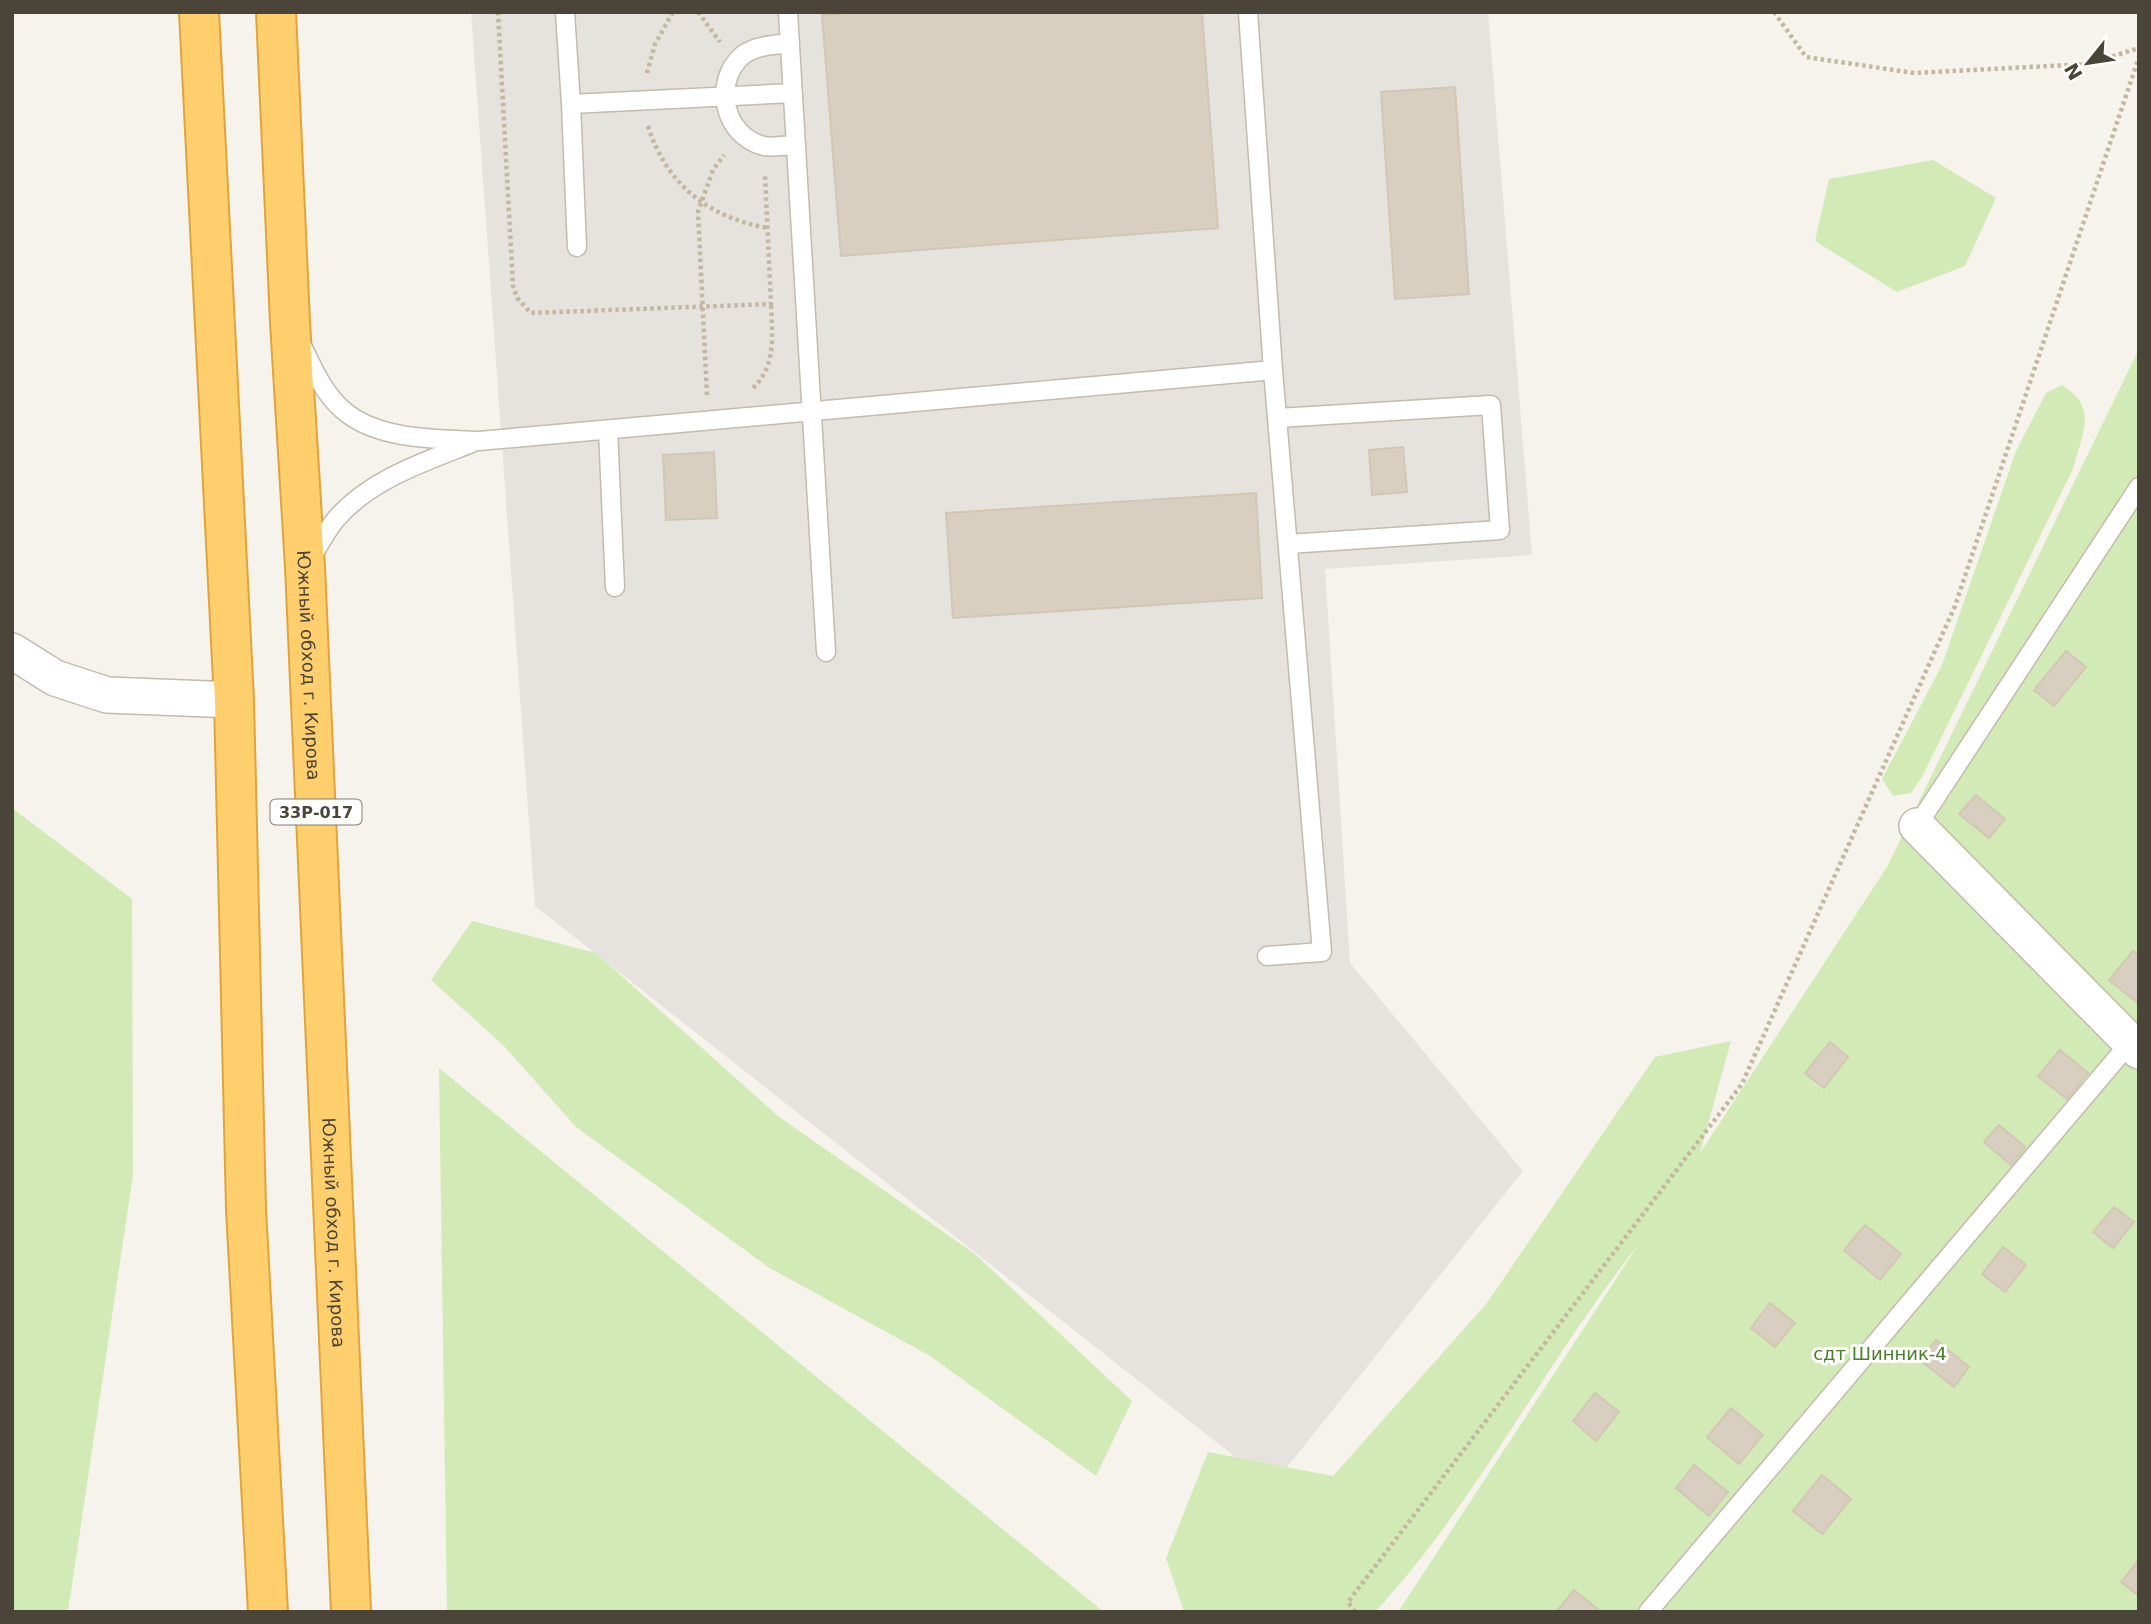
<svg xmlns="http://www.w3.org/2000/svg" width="2151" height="1624" font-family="'DejaVu Sans',sans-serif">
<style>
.industrial{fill:#e6e2dd}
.green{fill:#d2eab5}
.building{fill:#d8cfc1;stroke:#d3c7b4;stroke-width:2}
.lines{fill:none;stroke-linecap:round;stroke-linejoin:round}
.lane-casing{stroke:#c2bbae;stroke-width:21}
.street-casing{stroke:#c2bbae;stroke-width:38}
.highway-casing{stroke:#e0a43c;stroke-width:42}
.path{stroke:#c4b79f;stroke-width:4.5;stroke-dasharray:3.5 3.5;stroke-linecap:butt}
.lane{stroke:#fff;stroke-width:18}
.street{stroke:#fff;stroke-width:35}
.highway{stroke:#ffcf6e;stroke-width:38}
.labels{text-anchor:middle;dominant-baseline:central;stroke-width:6;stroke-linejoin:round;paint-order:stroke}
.shield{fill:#fff;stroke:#817c74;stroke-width:2}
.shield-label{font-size:16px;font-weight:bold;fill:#4b4439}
.street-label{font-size:18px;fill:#4b4439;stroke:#fff}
.park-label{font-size:18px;fill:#4a7f2a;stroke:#fff}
</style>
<rect width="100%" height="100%" fill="#f6f3ec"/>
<path class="industrial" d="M471 12H1488L1532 555 1325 569 1350 963 1523 1171 1272 1486 535 906Z"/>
<path class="green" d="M1933 160 1996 198 1965 266 1897 292 1815 241 1829 179Z
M2139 349V1612H1398L1639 1244C1545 1362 1478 1501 1375 1612H1184L1166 1558 1208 1452 1333 1476 1487 1303 1655 1057 1731 1041 1700 1153 1887 867Z
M2062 385C2099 408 2082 433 2073 469L1922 777 1911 793 1893 796 1882 779 1942 665 2016 451 2046 393Z
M12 808 132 899 133 1175 68 1612H12Z
M472 921 596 953 778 1116 975 1254 1132 1401 1096 1476 930 1356 768 1267 576 1127 504 1046 431 980Z
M439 1068 1104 1612H447Z"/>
<path class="building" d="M862 12H1202L1218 228 841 256 822 15Z
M1455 87 1469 294 1395 299 1381 92Z
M1403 447 1407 492 1372 495 1369 450Z
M714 452 717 518 666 520 663 455Z
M1256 493 1262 598 953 618 946 513Z
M2066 651 2086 667 2054 706 2034 690Z
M1976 795 2005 819 1989 838 1959 814Z
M2133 951 2139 955V1004L2109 980Z
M1830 1042 1848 1057 1824 1088 1805 1073Z
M2060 1050 2088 1073 2067 1099 2038 1076Z
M1999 1125 2025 1147 2011 1165 1984 1142Z
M2114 1207 2134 1222 2113 1248 2093 1232Z
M1865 1225 1901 1254 1880 1280 1844 1250Z
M2003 1247 2026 1265 2005 1292 1982 1274Z
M1770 1303 1795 1323 1775 1347 1751 1328Z
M1936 1340 1969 1367 1954 1387 1920 1360Z
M1595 1393 1619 1412 1596 1441 1573 1421Z
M1731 1408 1763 1435 1739 1464 1707 1437Z
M1694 1465 1728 1492 1709 1516 1676 1488Z
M1822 1475 1851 1499 1822 1534 1793 1511Z
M2138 1561 2139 1562V1596L2121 1582Z
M1574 1590 1601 1612H1556Z"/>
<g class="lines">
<defs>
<path id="lane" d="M565 12 571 104 793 93
M788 12 826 652
M790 43C775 45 756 45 743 55 712 81 723 136 764 146 773 148 787 145 796 145
M571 104 577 247
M302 346C313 368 323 393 343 410 377 440 436 439 479 441L1273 370 1248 12
M1278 418 1491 405 1500 530 1288 544
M608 430 615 587
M310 560C318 547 326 531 336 519 371 479 424 462 472 443
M1917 826 2139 487
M1267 956 1322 952 1273 370
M1648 1612 2134 1038"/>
<path id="street" d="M12 651 55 678 107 695 234 700
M1917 826 2139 1051"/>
<g id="highway">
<path d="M199 12 234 700 246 1209 268 1612"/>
<path id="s1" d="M276 12 290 322 305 567 351 1612"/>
</g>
</defs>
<use href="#lane" class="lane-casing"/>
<use href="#street" class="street-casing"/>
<use href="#highway" class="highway-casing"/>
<path class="path" d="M498 12 513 286 517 298 531 313 771 304 765 175
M698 12 720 42
M1774 12 1806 57 1914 73 2088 64 2139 48
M647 73 655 44 673 12
M648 126C666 184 709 218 768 228
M753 388C777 365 772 334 771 304
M707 395 698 212 713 170 724 155
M1355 1612 1348 1602 1742 1084 1955 606 2139 57"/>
<use href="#lane" class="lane"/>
<use href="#street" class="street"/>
<use href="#highway" class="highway"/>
</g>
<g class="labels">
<rect class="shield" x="270.5" y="799.5" width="91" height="25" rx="5"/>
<g class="shield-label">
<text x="316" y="812">33Р-017</text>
</g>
<g class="street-label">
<text stroke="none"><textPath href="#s1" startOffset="654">Южный обход г. Кирова</textPath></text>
<text stroke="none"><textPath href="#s1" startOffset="1222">Южный обход г. Кирова</textPath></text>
</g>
<g class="park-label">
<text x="1880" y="1353">сдт Шинник-4</text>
</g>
</g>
<rect width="2151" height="1624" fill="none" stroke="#4b4439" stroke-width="28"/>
<g transform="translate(2088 63) rotate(240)" stroke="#ffffff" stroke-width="5" paint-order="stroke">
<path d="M0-5L12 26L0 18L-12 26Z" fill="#4b4439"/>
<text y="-10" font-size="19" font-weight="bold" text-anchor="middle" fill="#4b4439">N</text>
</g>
</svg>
